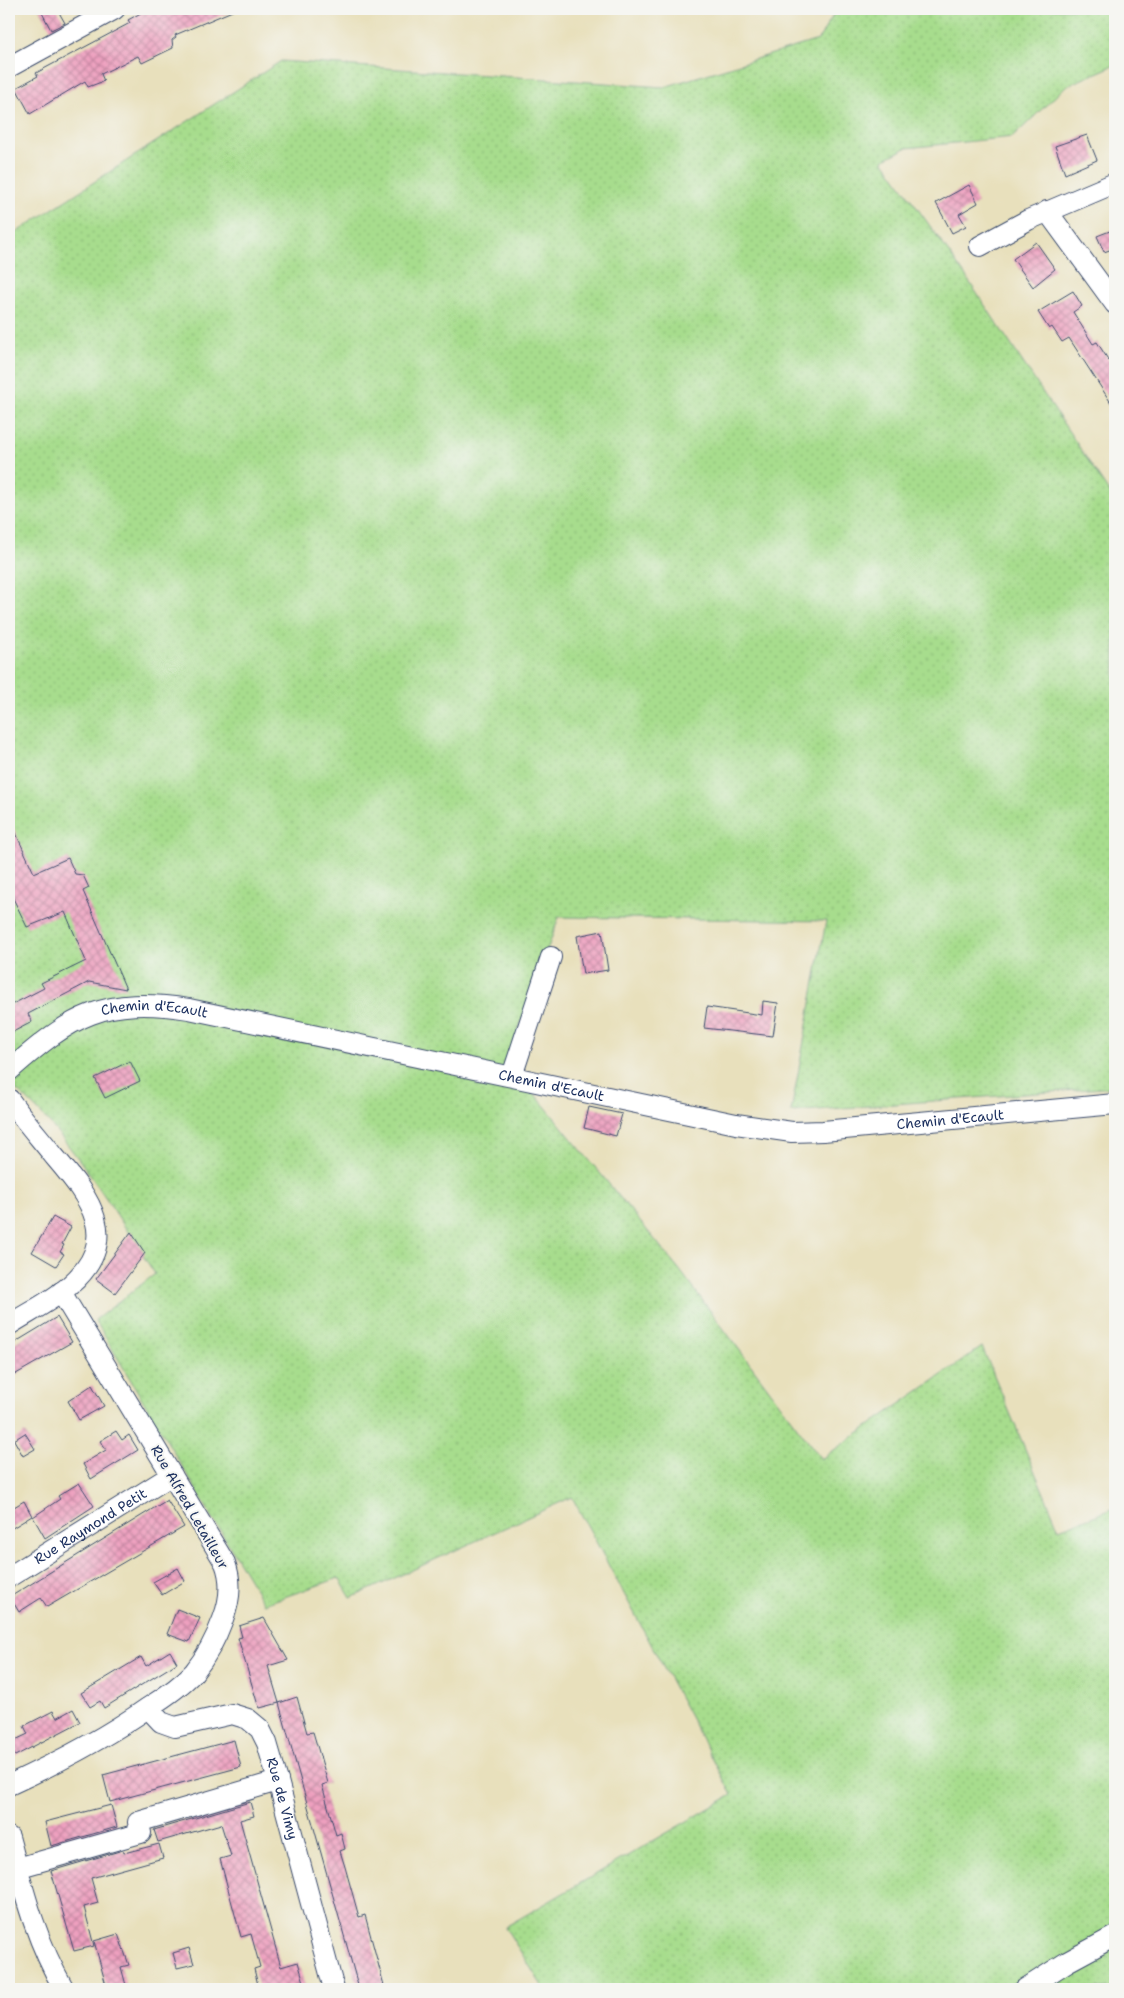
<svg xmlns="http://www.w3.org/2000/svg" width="1124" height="1998" font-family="'Shantell Sans',sans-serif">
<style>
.grass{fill:url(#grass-dots);stroke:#618676}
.building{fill:url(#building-cross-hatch)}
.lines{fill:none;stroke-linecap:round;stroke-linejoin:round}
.minor-casing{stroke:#3a4a6c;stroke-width:22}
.minor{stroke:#fff;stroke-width:20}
.labels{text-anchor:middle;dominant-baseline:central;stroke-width:4;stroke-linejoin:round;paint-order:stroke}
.street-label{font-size:14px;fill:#1b2f5e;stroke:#f6f6f2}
</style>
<defs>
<pattern id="grass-dots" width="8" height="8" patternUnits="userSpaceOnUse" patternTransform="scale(1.25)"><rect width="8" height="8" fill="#a7dd8d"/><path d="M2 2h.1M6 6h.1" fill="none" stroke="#8fbe7c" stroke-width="1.8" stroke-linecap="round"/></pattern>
<pattern id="building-cross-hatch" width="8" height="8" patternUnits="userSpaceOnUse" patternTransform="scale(1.25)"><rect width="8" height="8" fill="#eea0bf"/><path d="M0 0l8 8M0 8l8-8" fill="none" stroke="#c0839e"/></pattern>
</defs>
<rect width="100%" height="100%" fill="#f6f6f2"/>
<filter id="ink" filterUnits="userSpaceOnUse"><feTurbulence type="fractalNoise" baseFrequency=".02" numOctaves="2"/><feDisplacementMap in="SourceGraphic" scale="10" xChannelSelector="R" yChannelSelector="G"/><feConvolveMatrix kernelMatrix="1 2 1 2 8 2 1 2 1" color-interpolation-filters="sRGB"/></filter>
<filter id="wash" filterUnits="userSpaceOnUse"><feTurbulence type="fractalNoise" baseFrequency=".0096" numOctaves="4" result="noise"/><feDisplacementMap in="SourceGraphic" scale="20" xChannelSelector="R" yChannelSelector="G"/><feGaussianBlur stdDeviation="1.12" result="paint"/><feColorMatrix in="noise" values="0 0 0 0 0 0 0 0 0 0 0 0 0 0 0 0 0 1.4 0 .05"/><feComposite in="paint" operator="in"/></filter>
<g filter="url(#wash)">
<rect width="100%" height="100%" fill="#e8e0bc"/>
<path class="grass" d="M837 9H1115V65L1066 86 1013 137 906 148 883 160 962 271 1115 501V1087L791 1112 826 921 559 917 509 1056 508 1082 534 1093 679 1269 821 1459 982 1347 1059 1529 1115 1508V1989H544L505 1927 732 1795 572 1497 351 1598 339 1578 264 1604 95 1320 155 1274C114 1211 67 1130 9 1084V237L281 61 664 87 818 40Z"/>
<g id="blocks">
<path class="building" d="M40 9H57L65 23 51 30Z
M148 9H237L175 35 176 37 172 40 173 48 142 63 138 56 101 74 104 81 88 87 85 81 30 114 16 88 38 76 36 73 130 23 128 20Z
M1087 135 1097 160 1065 174 1055 146Z
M969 185 978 203 959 214 966 226 952 233 936 203Z
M1115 229V248L1104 252 1097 236Z
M1036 242 1055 269 1033 287 1013 259Z
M1073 291 1082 306 1073 312 1093 344 1097 342 1109 361 1115 357V409L1069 338 1062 342 1052 327 1049 329 1038 312Z
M9 818 34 873 68 858 75 874 83 875 89 888 83 891 126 989 89 982 28 1014 32 1022 9 1034V1006L44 988 41 983 86 961 65 912 27 927 10 892 9 883Z
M602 931 608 970 583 974 577 936Z
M763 1001 778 1003 773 1036 704 1028 707 1007 762 1015Z
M130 1061 140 1081 105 1098 95 1078Z
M589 1107 622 1114 616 1136 584 1128Z
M53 1217 71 1227 62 1244 64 1245 60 1252 64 1254 56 1266 32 1252Z
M131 1232 145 1253 115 1293 96 1279Z
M57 1317 72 1342 9 1378V1346Z
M92 1385 104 1406 79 1420 68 1401Z
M116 1431 122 1440 129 1435 138 1450 91 1479 83 1464 106 1450 100 1441Z
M25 1433 35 1449 23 1456 14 1440Z
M79 1483 94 1506 45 1538 33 1517 60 1499 58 1496Z
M167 1500 184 1527 47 1607 41 1598 19 1612 10 1597Z
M24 1501 32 1516 9 1530V1510Z
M178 1568 185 1581 162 1595 153 1582Z
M177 1609 200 1618 189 1642 167 1634Z
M264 1618 288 1660 268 1666 279 1703 297 1697 307 1733 313 1732 328 1783 322 1785 336 1835 341 1833 345 1849 340 1851 345 1867 359 1917 365 1915 385 1989H359L279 1703 260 1708 257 1702 238 1638 242 1637 239 1626Z
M170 1651 177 1663 104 1708 100 1701 90 1707 81 1693 141 1657 146 1666Z
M73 1709 80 1722 15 1756 9 1743 28 1734 24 1726 53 1711 57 1718Z
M234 1740 241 1767 110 1802 103 1775Z
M250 1802 254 1816 240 1820 281 1967 298 1962 306 1989H259L254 1969 260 1967 251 1934 241 1937 220 1859 231 1856 221 1824 158 1842 154 1830Z
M111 1805 117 1827 51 1846 45 1822Z
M159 1844 163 1858 91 1878 98 1903 84 1907 94 1946 74 1951 51 1871 123 1850 124 1853Z
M118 1934 129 1965 121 1967 127 1989H107L94 1941Z
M189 1948 194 1964 177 1968 173 1953Z"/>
</g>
</g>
<g filter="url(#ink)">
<use href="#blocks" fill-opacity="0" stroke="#3a4a6c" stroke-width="1"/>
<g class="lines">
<defs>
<g id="minor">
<path d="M9 67 115 9"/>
<path d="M1047 211 1115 304"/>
<path d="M980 246 1028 220 1115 183"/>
<path id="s1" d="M9 1071C72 1015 104 996 189 1009L736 1124 792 1132 823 1131 1115 1104"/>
<path d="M512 1076 551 957"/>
<path d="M9 1099C23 1119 39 1137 54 1156 90 1198 123 1240 69 1286 52 1301 29 1312 9 1325"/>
<path id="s2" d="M9 1577 172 1475"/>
<path id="s3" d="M148 1708 161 1722 175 1727 232 1714 248 1719 260 1729 267 1743 278 1781 334 1989"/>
<path d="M9 1785C57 1763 105 1738 149 1707 165 1697 181 1686 194 1672 207 1656 216 1638 223 1619 230 1601 232 1581 225 1563L61 1292"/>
<path d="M9 1837C24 1892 35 1939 64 1989"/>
<path d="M17 1868 141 1833 138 1822 278 1781"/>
<path d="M1025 1989 1067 1962 1115 1936"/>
</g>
</defs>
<use href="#minor" class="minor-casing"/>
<use href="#minor" class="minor"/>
</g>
</g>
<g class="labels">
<g class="street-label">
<text stroke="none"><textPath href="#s1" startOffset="165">Chemin d'Ecault</textPath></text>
<text stroke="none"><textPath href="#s1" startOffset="570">Chemin d'Ecault</textPath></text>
<text stroke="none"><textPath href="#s1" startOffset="974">Chemin d'Ecault</textPath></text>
<text transform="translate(190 1507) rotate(60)">Rue Alfred Letailleur</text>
<text stroke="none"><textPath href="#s2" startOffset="96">Rue Raymond Petit</textPath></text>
<text stroke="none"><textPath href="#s3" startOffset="198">Rue de Vimy</textPath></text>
</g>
</g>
<rect width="1124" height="1998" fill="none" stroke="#f6f6f2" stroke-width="30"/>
</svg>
